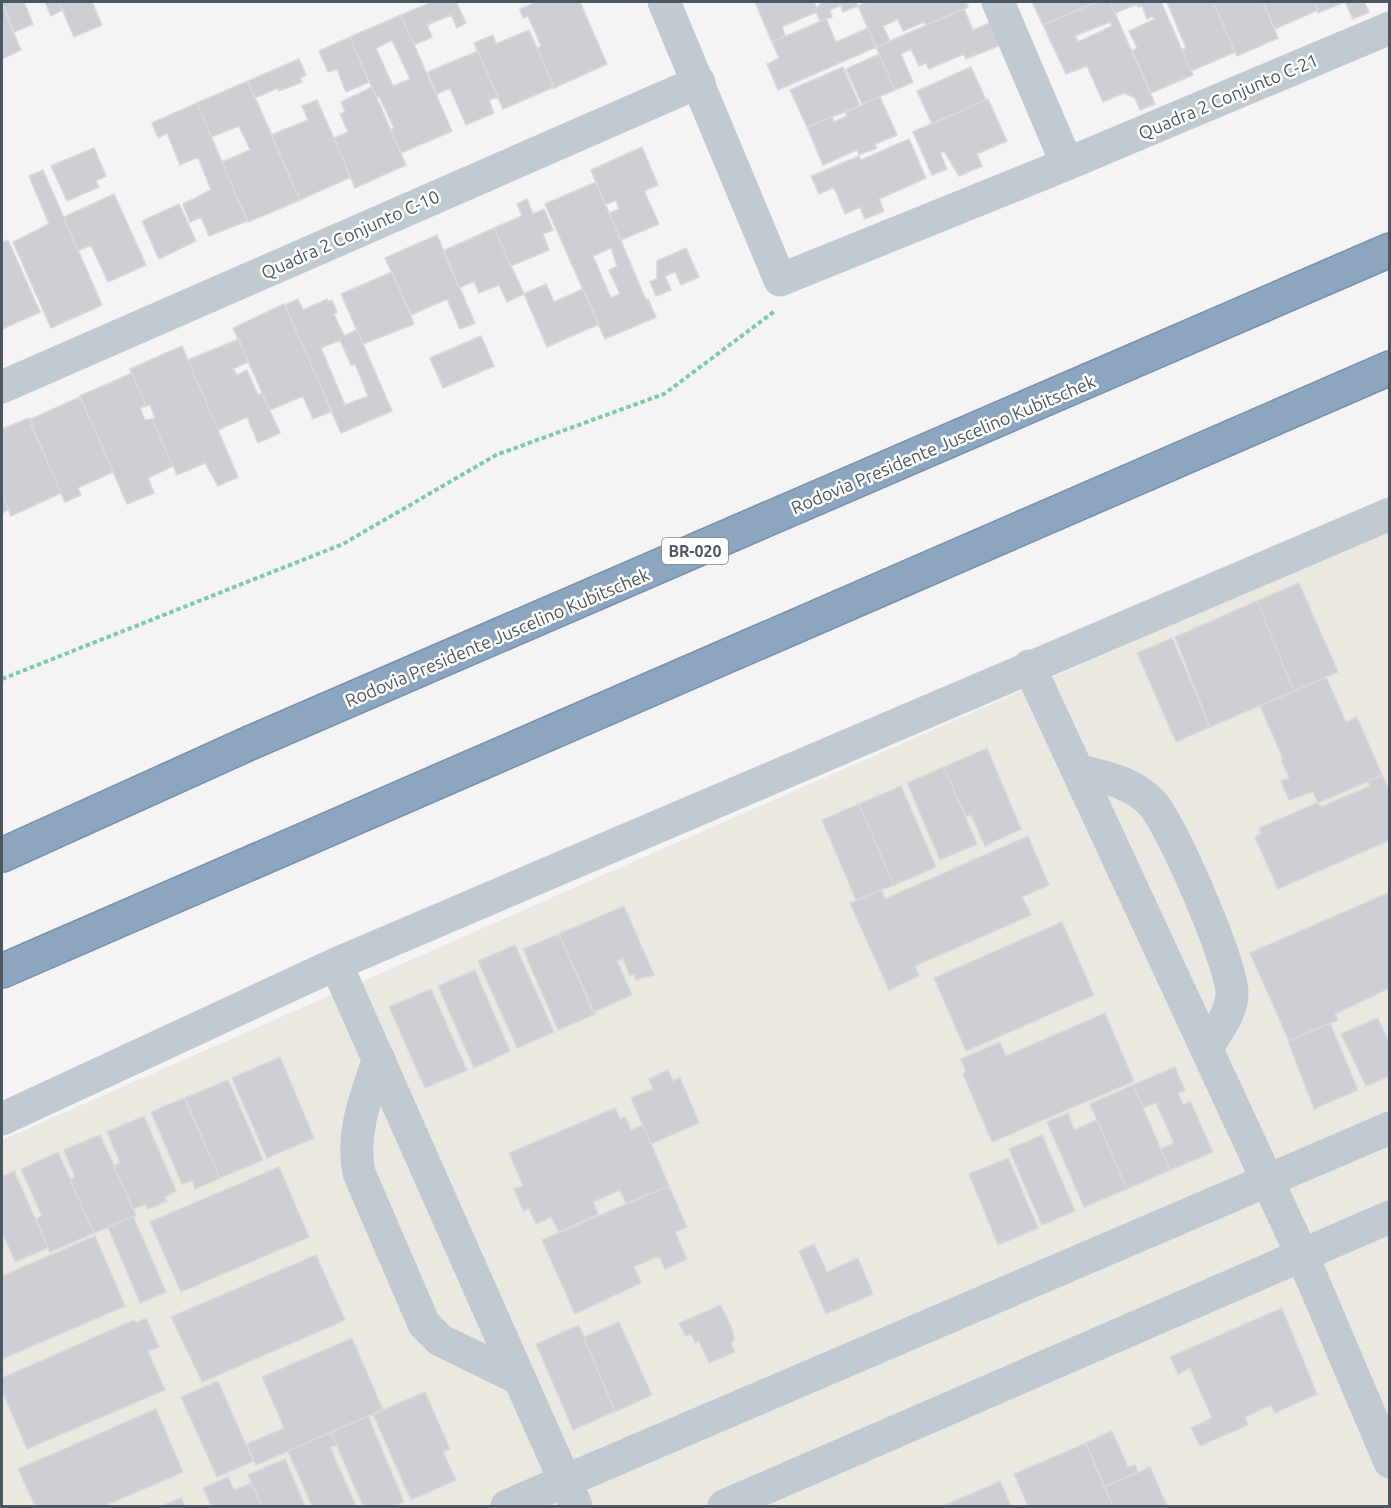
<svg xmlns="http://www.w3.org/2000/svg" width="1391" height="1508" font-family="Ubuntu,sans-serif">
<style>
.commercial{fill:#eae8e1}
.building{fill:#cdcfd5;stroke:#d7d9dd;stroke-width:1.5;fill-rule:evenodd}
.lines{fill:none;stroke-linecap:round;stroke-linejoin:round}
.highway-casing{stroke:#7891ab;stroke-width:36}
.path{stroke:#7dcda4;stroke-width:4;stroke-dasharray:4.5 3;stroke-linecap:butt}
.minor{stroke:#c1cad1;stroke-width:33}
.highway{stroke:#8da6bf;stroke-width:33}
.labels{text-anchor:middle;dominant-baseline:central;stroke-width:5;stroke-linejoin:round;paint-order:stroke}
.shield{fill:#fff;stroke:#818990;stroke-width:1.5}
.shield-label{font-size:16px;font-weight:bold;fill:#4b5660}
.street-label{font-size:18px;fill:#4b5660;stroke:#fff}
</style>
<rect width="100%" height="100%" fill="#f5f3f3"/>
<path class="commercial" d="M1389 529V1506H2V1140Z"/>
<path class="building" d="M2 2H24L33 24 14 32Z
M45 2H59L63 10 51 16Z
M59 2H92L102 25 74 37Z
M432 2H456L466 23 457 28 451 15 427 25 432 37 414 45 401 15Z
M537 2H580L607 64 554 88 537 48 541 46 528 16 523 18 520 9Z
M755 2H814L817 8 822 2H856L858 6 843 12 841 5 830 10 832 17 820 21 816 12 782 27 785 36 772 42Z
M867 2H966L968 7 926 25 924 22 903 31 898 19 883 26 890 41 876 47 858 6Z
M1032 2H1097L1043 25Z
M1096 2H1110L1155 104 1140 110 1135 98 1124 93 1103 102 1087 66 1066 74 1043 25ZM1110 22 1112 26 1078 42 1075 36Z
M1110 2H1161L1193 75 1151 93 1132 51 1137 48 1129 31 1155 19 1153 16 1147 19 1142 6 1138 7 1137 4 1115 13Z
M1167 2H1213L1235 52 1191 71 1182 50 1186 48Z
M1213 2H1263L1278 38 1237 56Z
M1263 2H1314L1318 10 1275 29Z
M1314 2H1344L1318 13Z
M1345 2H1364L1369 12 1353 19Z
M2 5 21 50 2 59Z
M964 9 973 30 992 22 1003 44 966 59 964 54 929 69 926 63 919 66 911 49 901 54 913 82 895 90 876 47Z
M401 15 452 131 401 153 391 130 394 128 379 96 376 97 350 37ZM392 40 410 79 393 86 376 48Z
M826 19 836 42 868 28 876 47 778 90 767 64 779 58 772 42Z
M529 30 554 87 503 109 474 43 493 35 496 44Z
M350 37 369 82 346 92 337 69 328 72 319 51Z
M478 51 498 97 489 100 494 113 466 125 450 88 437 94 428 72Z
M879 54 895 90 862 104 846 69Z
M299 59 306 75 300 78 302 82 279 91 278 88 255 98 248 81Z
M843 67 860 106 807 127 790 90Z
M971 67 986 100 932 124 917 91Z
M248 81 300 200 248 222 222 162 250 150 247 143 239 126 211 137 197 103Z
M372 87 406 165 355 188 334 138 348 132 340 114 345 112 341 102Z
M880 97 897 135 875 144 877 148 859 155 857 150 823 165 807 127 832 117 834 122 847 116 845 112Z
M988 99 1007 141 977 154 982 166 959 176 944 151 940 153 947 169 932 175 913 132Z
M317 100 351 177 300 200 271 135 308 120 302 106Z
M197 103 247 221 209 236 201 217 190 222 183 204 211 190 198 157 180 165 167 133 158 138 152 123Z
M909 139 926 178 879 199 884 211 865 219 860 207 845 214 834 187 819 194 811 176 859 156 861 160Z
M642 147 658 185 644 191 659 224 621 240 609 213 619 209 616 200 605 205 591 170Z
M94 148 106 176 96 181 99 187 67 201 51 166Z
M43 170 102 305 51 328 13 242 49 224 29 176Z
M596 182 646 300 648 299 656 317 605 339 545 204ZM611 248 617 266 609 270 620 294 611 298 593 256Z
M114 194 146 265 108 282 91 245 78 251 64 217Z
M527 199 533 214 544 209 553 230 543 234 549 250 511 266 494 228 522 216 517 204Z
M179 204 196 241 159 259 142 221Z
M494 228 524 294 507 302 499 285 479 293 474 281 459 288 443 251Z
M437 235 475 323 460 329 447 299 411 315 385 258Z
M8 240 40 312 2 329V243Z
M686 248 699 277 681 285 675 272 665 276 671 290 656 296 650 282 657 279V261Z
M392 272 414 324 363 344 341 294Z
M546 284 554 302 583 289 599 324 547 347 524 294Z
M298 299 303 310 327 299 328 302 332 300 337 312 334 314 344 336 357 330 392 411 341 433 285 305ZM340 340 351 365 355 364 368 396 345 405 321 348Z
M284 304 332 411 313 419 303 396 270 410 233 328Z
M481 336 494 366 443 388 430 358Z
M239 339 248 362 233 369 237 375 247 370 258 395 262 393 280 433 258 443 247 417 218 430 188 360Z
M182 346 238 477 218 486 205 463 177 475 152 419 155 418 150 405 146 406 130 369Z
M132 373 146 406 140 408 145 420 152 419 173 466 148 478 154 493 127 504 80 396Z
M80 397 113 472 78 488 81 495 65 502 29 420Z
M29 418 61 493 11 516 2 495V429Z
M2 495 8 510 2 513Z
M1299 583 1338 672 1294 691 1257 601Z
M1257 601 1294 691 1210 727 1175 637Z
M1172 638 1210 727 1176 742 1137 653Z
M1326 677 1346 722 1357 717 1382 775 1318 803 1313 792 1289 800 1281 781 1289 778 1281 760 1283 759 1260 706Z
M987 748 1021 829 985 846 971 815 966 817 944 767Z
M944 767 977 844 940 860 907 783Z
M1382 775 1390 792V840L1278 889 1255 837 1261 834 1259 828 1317 803 1321 807 1370 786 1368 781Z
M901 786 936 867 894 885 859 804Z
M859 804 894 885 856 900 822 820Z
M1028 836 1049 885 1022 897 1031 915 915 966 919 976 889 990 850 903 882 890 885 899Z
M1390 892V988L1335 1014 1338 1020 1289 1041 1250 953Z
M624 906 654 975 636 980 634 974 630 976 623 959 617 961 632 995 593 1012 559 934Z
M1062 922 1094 995 966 1051 934 978Z
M559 934 595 1014 558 1030 523 949Z
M515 945 554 1032 517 1048 478 961Z
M475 970 510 1051 474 1068 438 986Z
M431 989 467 1070 425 1088 389 1007Z
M1105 1013 1134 1081 992 1142 963 1074 966 1072 961 1059 1000 1042 1006 1056Z
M1378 1018 1390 1045V1076L1366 1086 1341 1034Z
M1330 1023 1358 1090 1314 1109 1288 1041Z
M280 1057 314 1138 267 1158 232 1078Z
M1175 1067 1185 1090 1178 1093 1183 1105 1190 1101 1213 1152 1170 1170 1161 1149 1174 1143 1156 1103 1143 1108 1133 1085Z
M668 1070 673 1081 680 1077 699 1123 651 1144 631 1098 653 1089 649 1079Z
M228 1080 263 1160 220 1178 185 1098Z
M1133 1085 1170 1170 1127 1189 1090 1104Z
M184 1098 220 1178 195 1189 192 1180 182 1184 151 1112Z
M615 1108 620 1119 625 1117 631 1130 643 1125 669 1186 626 1203 620 1190 593 1202 598 1214 559 1232 551 1217 536 1224 529 1208 523 1211 514 1189 523 1186 509 1153Z
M1068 1113 1074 1130 1097 1120 1127 1189 1084 1207 1047 1122Z
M144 1116 176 1191 165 1197 167 1201 148 1209 146 1204 133 1209 114 1166 120 1163 107 1132Z
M100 1135 136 1215 94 1233 70 1180 75 1177 64 1150Z
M1042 1135 1075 1211 1042 1225 1009 1149Z
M58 1152 94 1233 50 1252 36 1219 42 1216 21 1169Z
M1008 1158 1038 1228 998 1245 969 1174Z
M279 1167 309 1237 181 1292 150 1222Z
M14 1171 48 1248 15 1262 2 1231V1177Z
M669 1186 687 1227 675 1232 687 1259 665 1269 659 1256 634 1267 641 1283 575 1314 542 1240Z
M133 1216 166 1292 140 1303 108 1227Z
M95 1236 125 1306 2 1359V1276Z
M814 1244 827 1272 858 1258 873 1294 826 1314 799 1251Z
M316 1255 345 1320 202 1382 171 1317Z
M721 1305 732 1329 734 1339 731 1343 735 1352 709 1363 699 1341 695 1343 691 1334 686 1336 679 1323Z
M1282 1308 1317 1394 1275 1413 1271 1405 1245 1417 1248 1425 1200 1446 1191 1428 1212 1418 1190 1368 1178 1374 1170 1357Z
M146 1318 159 1347 148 1351 165 1390 27 1449 2 1390V1378L134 1320 136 1323Z
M619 1322 652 1395 615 1412 584 1337Z
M579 1325 615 1411 573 1430 536 1344Z
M352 1338 383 1410 256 1465 247 1444 284 1428 262 1377Z
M218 1381 253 1461 217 1477 181 1397Z
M425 1392 450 1449 443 1452 456 1480 411 1500 373 1414Z
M156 1409 183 1472 104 1506H35L18 1469Z
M368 1416 404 1502 394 1506H363L331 1432Z
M1112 1431 1128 1467 1135 1465 1138 1472 1104 1487 1086 1443Z
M331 1432 337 1445 330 1447 356 1506H312L288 1451Z
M1086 1443 1113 1506H1028L1014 1474Z
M285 1459 305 1506H262L248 1475Z
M1150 1467 1167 1506H1113L1104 1487Z
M228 1477 234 1490 251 1483 262 1506H211L203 1488Z
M1000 1481 1011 1506H943L1001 1481Z
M181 1498 185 1506H161Z"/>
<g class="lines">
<defs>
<path id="highway" d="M2 855 252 742 1390 250
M2 971 1390 368"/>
</defs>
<use href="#highway" class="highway-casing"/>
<path class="path" d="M2 679 343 544 496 455 664 394 775 311"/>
<path class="minor" d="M664 2 780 280 1067 164 1390 28
M998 2 1067 164
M2 387 699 82
M1029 666 1302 1255 1390 1462
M1077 770C1104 777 1131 782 1151 802 1171 822 1234 968 1232 995 1231 1014 1216 1032 1207 1048
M336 964 576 1506
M379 1059C366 1096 351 1133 359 1173L424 1324 440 1340 518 1378
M2 1119 336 964 1390 514
M507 1506 1390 1128
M724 1506 1390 1217"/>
<use href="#highway" class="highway"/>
</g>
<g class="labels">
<rect class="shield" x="662" y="538" width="66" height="26" rx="4.5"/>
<g class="shield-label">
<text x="695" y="551">BR-020</text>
</g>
<g class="street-label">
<text transform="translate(1228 96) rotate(-23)">Quadra 2 Conjunto C-21</text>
<text transform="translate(350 234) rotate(-24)">Quadra 2 Conjunto C-10</text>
<text transform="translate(943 444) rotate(-23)">Rodovia Presidente Juscelino Kubitschek</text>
<text transform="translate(497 637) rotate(-23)">Rodovia Presidente Juscelino Kubitschek</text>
</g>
</g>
<rect width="1391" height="1508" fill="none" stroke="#4b5660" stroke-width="6"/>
</svg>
